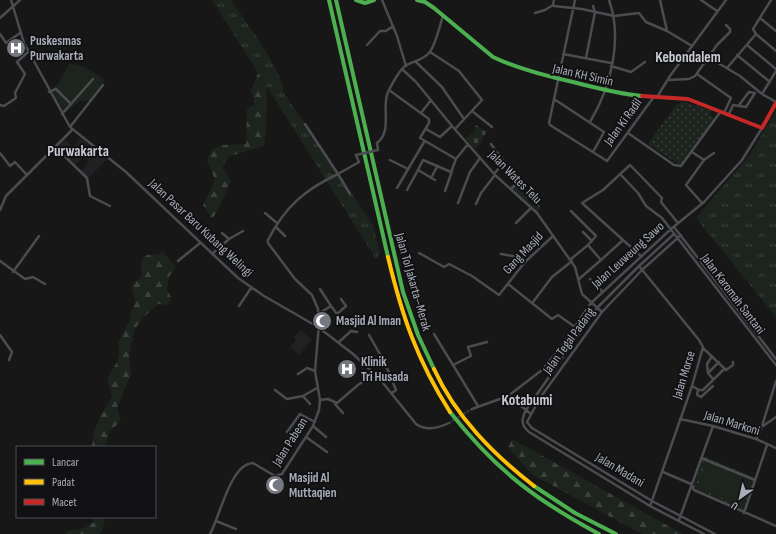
<svg xmlns="http://www.w3.org/2000/svg" width="776" height="534" font-family="'Sofia Sans Condensed',sans-serif">
<style>
.built{fill:#212123}
.grass{fill:url(#grass-tufts)}
.forest{fill:url(#forest-firs)}
.cemetery{fill:url(#cemetery-stones)}
.park{fill:url(#park-dots)}
.pitch{fill:#1d241e}
.lines{fill:none;stroke-linecap:round;stroke-linejoin:round}
.street-tunnel{stroke:#343537;stroke-width:2.5;stroke-dasharray:2.5 1;stroke-linecap:butt}
.street{stroke:#4b4c50;stroke-width:2.5}
.fast{stroke:#4caf50;stroke-width:4}
.slow{stroke:#ffc107;stroke-width:4}
.jam{stroke:#c62828;stroke-width:4}
.street-bridge{stroke:#4b4c50;stroke-width:2.5}
.labels{text-anchor:middle;dominant-baseline:central;stroke-width:4;stroke-linejoin:round;paint-order:stroke}
.poi-label{font-size:13px;font-weight:bold;fill:#a8adb8;stroke:#111113;text-anchor:start}
.street-label{font-size:13px;fill:#a8adb8;stroke:#111113}
.quarter-label{font-size:15px;font-weight:bold;fill:#c9ccd4;stroke:#111113}
</style>
<defs>
<pattern id="grass-tufts" width="24" height="20" patternUnits="userSpaceOnUse"><rect width="24" height="20" fill="#1d241e"/><path d="M3 7l-1-3M5 7V3M7 7l1-3M15 17l-1-3M17 17v-4M19 17l1-3" fill="none" stroke="#3b413d"/></pattern>
<pattern id="forest-firs" width="22" height="20" patternUnits="userSpaceOnUse"><rect width="22" height="20" fill="#1d241e"/><path d="M5 1l3.5 6h-7zM16 11l3.5 6h-7z" fill="#3b413d"/></pattern>
<pattern id="cemetery-stones" width="16" height="16" patternUnits="userSpaceOnUse"><rect width="16" height="16" fill="#1d241e"/><path d="M2 7V4a2 2 0 0 1 4 0v3zM10 15v-3a2 2 0 0 1 4 0v3z" fill="#3b413d"/></pattern>
<pattern id="park-dots" width="8" height="8" patternUnits="userSpaceOnUse"><rect width="8" height="8" fill="#1d241e"/><path d="M2 2h.1M6 6h.1" fill="none" stroke="#3b413d" stroke-width="1.8" stroke-linecap="round"/></pattern>
</defs>
<rect width="100%" height="100%" fill="#171717"/>
<path class="built" d="M80 138 107 159 89 178 81 171 89 162 83 157 74 167 56 148 65 139 73 147Z
M301 330 312 340 299 355 290 347 296 340 294 337Z"/>
<path class="grass" d="M212 0H231C246 23 281 67 284 93L373 225 380 253 376 259Z
M776 111V317L696 218 749 156Z"/>
<path class="forest" d="M258 73 267 88 266 132 264 146 230 156 222 166 231 181C224 194 221 207 212 219L203 205 215 180 207 161 212 149 223 145 246 144 247 109 255 105 251 90Z
M162 251 176 267 169 277 167 290 171 297 168 305 158 304 144 317 134 330 129 358 131 374 117 408 121 421 110 431 105 447H92C92 428 103 412 112 396L107 379C115 365 122 359 118 342L129 322 131 311 134 306 135 300 132 288 133 282 139 280 142 276 141 270 142 259 147 255 160 254Z
M512 439 683 534H642L533 475 508 448Z
M93 517H106L102 531 99 534H65L67 531 85 528 94 522Z"/>
<path class="cemetery" d="M476 125 486 132 485 135 482 138V142L475 149 466 139 476 129 475 127Z
M517 185 527 195 528 202 533 204 536 201 541 208 537 212 512 189Z"/>
<path class="park" d="M682 101 712 111 710 115 716 120 680 165 648 144 676 105Z
M704 456 755 478 743 511 693 487Z"/>
<path class="pitch" d="M69 64C81 63 95 73 105 80L91 101 79 102 64 113 54 95 52 89 59 82Z
M706 462 752 482 742 507 698 487Z"/>
<g class="lines">
<path class="street-tunnel" d="M449 423 472 409"/>
<path class="street" d="M11 0 24 43 70 127 126 172 238 278 264 296 318 327 353 354 379 378 416 424C426 431 439 428 449 423
M382 0 397 36 406 66
M554 0 553 5 554 6 582 9 614 16 639 13 646 22 667 31 692 46
M575 0 549 123 550 125 607 161 653 98
M660 0 667 31
M701 0 717 11
M535 13 545 10 553 5
M0 18 20 0
M760 18 776 31
M0 34 6 43 20 33
M756 34 776 51
M367 45 380 31H386L393 26
M747 45 776 69
M430 52 459 71 482 100 455 129
M563 54 611 63
M737 55 770 82
M708 57 740 76 762 94 776 102
M586 58 595 12 593 6
M416 62 442 87 464 119
M611 66 631 72 645 62
M727 68 756 34 753 29 771 0
M402 69 416 82 452 126 495 175 537 213 575 267 582 294 602 312
M697 74 731 98 724 113
M668 80 689 79 695 76 717 45 730 32V29L726 25
M389 90 429 119V123L420 138 456 159
M49 92 56 89 71 104
M762 94 776 71
M657 97 670 76 726 0
M554 99 604 132 593 152
M0 105 4 106 16 98 15 93 25 74 17 62 28 52
M472 111 492 127
M421 113 431 100
M62 114 93 79
M729 114 733 105 746 107 755 93 749 92 739 105
M590 122C611 87 623 39 609 0
M305 124 338 174 359 162 356 155
M70 127 103 85
M426 129 440 137 452 126
M628 133 674 165 681 166 721 111
M491 144 504 162 494 174
M55 147 87 178 90 196 110 206
M378 150 377 143C393 130 381 108 388 92 392 84 399 71 405 66 412 61 422 61 429 53 435 47 440 25 443 16
M692 152 704 160
M0 153 10 166 15 162 27 175
M390 160 408 169
M620 174 638 193 646 206 662 218 776 365
M431 178 437 167
M435 180 418 170 423 160 451 172 456 159 468 144
M397 188 424 142
M511 189 517 183
M407 190 418 170
M445 191 452 171
M458 203 470 172 480 158
M702 203 686 185 704 160 714 153
M476 204 481 193 495 175
M0 210 6 196 72 130
M571 211 596 236 588 245 601 260 579 279
M265 213 277 223
M516 223 531 208
M276 227 285 236
M674 227 776 359
M583 232 592 241
M674 234 639 266 597 308 526 410C521 420 521 425 529 432L650 506 704 534
M681 235 642 270 602 312 540 398 527 422 532 428 652 501 715 534
M229 239 243 231
M623 240 582 203 603 190 630 165 662 198 661 202 678 223
M419 253 444 267 449 264 472 276 499 295 525 262 553 236
M212 254 229 239 222 233
M501 254 513 256 525 262
M571 259 588 245
M601 260 623 240 641 256
M0 261 25 279 33 277 45 284
M178 261 200 243
M639 266 699 340 703 347 692 386 650 506
M13 272 39 236
M590 279 602 291
M508 284 552 319 558 315 575 327
M320 289 331 306
M533 302 552 277 572 261
M239 306 251 288
M318 314 331 306 337 314 346 306 341 299
M434 334 478 406
M0 335 12 352 9 360
M369 335 385 363 396 390 392 393
M339 342 351 331 357 332
M703 348 726 370 733 365V362
M453 365 471 356 468 347 487 342
M708 373 707 364 712 356
M298 374 307 368 315 371
M713 379 708 373 719 362
M692 386 699 390H703L724 369
M275 390 287 399 303 396
M698 390 697 395 701 397 713 386
M508 396 531 414
M320 400 328 399 337 403 358 385 375 373
M310 404 303 396 317 388
M335 404 343 413
M472 409 508 396 542 370 561 347 591 303 671 229 704 202 742 160 762 128
M680 419 713 426 756 439 776 448
M313 426 326 437
M763 426 776 417
M287 432 300 414 315 422
M306 437 327 452
M756 439 762 426 776 381
M701 458 755 480
M663 472 691 484 694 490 776 526
M744 513 767 445
M679 520 713 426
M216 521 236 529
M210 534C220 517 230 464 253 463L275 476 282 474 313 426 319 410 320 400 315 371 319 324 318 309 312 295 295 279 268 243V240C285 207 304 190 338 174L350 194"/>
<path class="fast" d="M329 0 388 257
M336 0 403 292 418 335 434 369
M356 0 365 3 374 0
M417 0 425 2 434 8 493 57C518 69 546 76 573 82 596 88 619 94 642 96
M450 412C496 470 534 499 599 534
M534 486 575 513 616 534"/>
<path class="slow" d="M388 257C402 316 417 360 450 412
M434 369C456 417 493 454 534 486"/>
<path class="jam" d="M642 96 688 99 762 128 776 103"/>
<path class="street-bridge" d="M356 155 378 150"/>
</g>
<defs>
<symbol id="hospital-disc" viewBox="-11 -11 22 22"><circle r="9.5" fill="#757880" stroke="#111113"/><path d="M-5-5h3v3.5h4V-5h3V5h-3V1.5h-4V5h-3Z" fill="#fff"/></symbol>
<symbol id="mosque-disc" viewBox="-11 -11 22 22"><circle r="9.5" fill="#757880" stroke="#111113"/><path d="M3.5-4.9A6 6 0 1 0 3.5 4.9A5 5 0 1 1 3.5-4.9Z" fill="#fff"/></symbol>
</defs>
<g fill-rule="evenodd">
<use href="#hospital-disc" x="5" y="37" width="22" height="22"/>
<use href="#mosque-disc" x="311" y="310" width="22" height="22"/>
<use href="#hospital-disc" x="336" y="358" width="22" height="22"/>
<use href="#mosque-disc" x="264" y="474" width="22" height="22"/>
</g>
<g class="labels">
<g class="poi-label">
<text x="30" y="41">Puskesmas<tspan x="30" dy="15">Purwakarta</tspan></text>
<text x="336" y="321">Masjid Al Iman</text>
<text x="361" y="362">Klinik<tspan x="361" dy="15">Tri Husada</tspan></text>
<text x="289" y="478">Masjid Al<tspan x="289" dy="15">Muttaqien</tspan></text>
</g>
<g class="street-label">
<text transform="translate(583 75) rotate(13)">Jalan KH Simin</text>
<text transform="translate(623 122) rotate(-54)">Jalan Ki Radil</text>
<text transform="translate(515 177) rotate(45)">Jalan Wates Telu</text>
<text transform="translate(201 228) rotate(43)">Jalan Pasar Baru Kubang Welingi</text>
<text transform="translate(523 253) rotate(-47)">Gang Masjid</text>
<text transform="translate(628 255) rotate(-42)">Jalan Leuweung Sawo</text>
<text transform="translate(413 282) rotate(74)">Jalan Tol Jakarta–Merak</text>
<text transform="translate(733 294) rotate(53)">Jalan Karomah Santani</text>
<text transform="translate(569 341) rotate(-54)">Jalan Tegal Padang</text>
<text transform="translate(684 375) rotate(-73)">Jalan Morse</text>
<text transform="translate(732 423) rotate(17)">Jalan Markoni</text>
<text transform="translate(290 442) rotate(-58)">Jalan Pabean</text>
<text transform="translate(620 470) rotate(31)">Jalan Madani</text>
</g>
<g class="quarter-label">
<text x="688" y="57">Kebondalem</text>
<text x="78" y="151">Purwakarta</text>
<text x="527" y="400">Kotabumi</text>
</g>
</g>
<rect x="16" y="446" width="140" height="72" fill="#111113" stroke="#4d4f55"/>
<rect x="24" y="459" width="20" height="6" fill="#4caf50" stroke="#4d4f55"/>
<text x="52" y="466" font-size="12" fill="#a8adb8">Lancar</text>
<rect x="24" y="479" width="20" height="6" fill="#ffc107" stroke="#4d4f55"/>
<text x="52" y="486" font-size="12" fill="#a8adb8">Padat</text>
<rect x="24" y="499" width="20" height="6" fill="#c62828" stroke="#4d4f55"/>
<text x="52" y="506" font-size="12" fill="#a8adb8">Macet</text>
<g transform="translate(740 498) rotate(214)" stroke="#111113" stroke-width="3" paint-order="stroke">
<path d="M0-3L7 15L0 10L-7 15Z" fill="#a8adb8"/>
<text y="-6" font-size="11" font-weight="bold" text-anchor="middle" fill="#a8adb8">U</text>
</g>
</svg>
